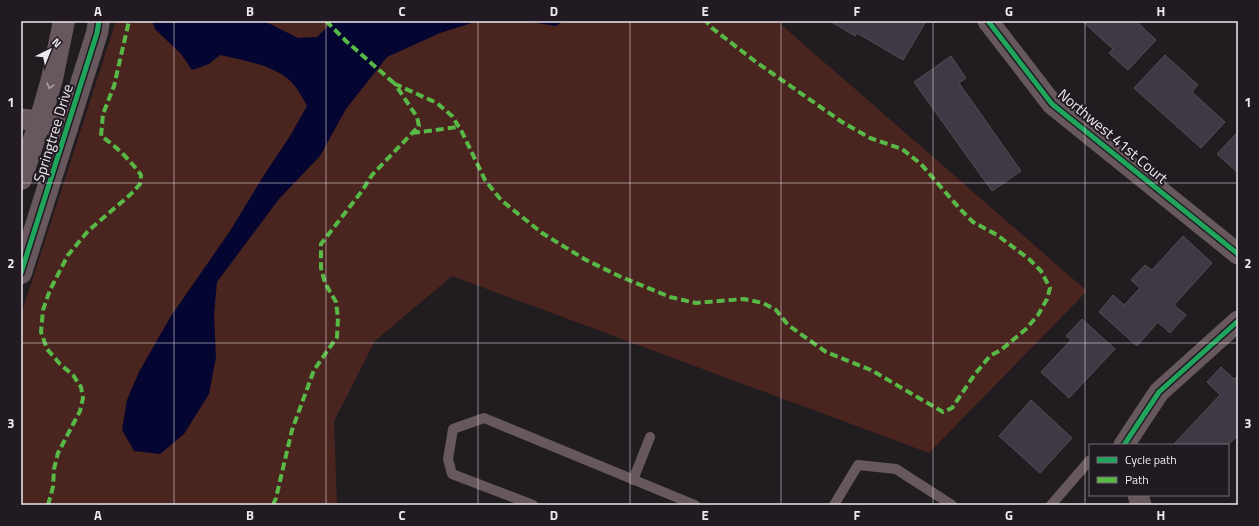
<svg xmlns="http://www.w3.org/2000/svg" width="1259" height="526" font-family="'Titillium Web',sans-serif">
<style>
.green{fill:#4a241f}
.water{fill:#040531}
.building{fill:#3e3945;stroke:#514f53}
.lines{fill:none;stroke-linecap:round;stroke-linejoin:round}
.service{stroke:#67585d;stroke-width:10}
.minor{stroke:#67585d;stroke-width:21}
.tertiary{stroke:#67585d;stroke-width:22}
.quiet{stroke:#58b947;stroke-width:4;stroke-dasharray:8 4;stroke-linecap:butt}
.cycleway-casing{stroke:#221a22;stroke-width:8}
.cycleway{stroke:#20a55d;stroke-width:5}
.oneway{stroke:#aaa0a6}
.grid{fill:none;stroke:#eee8ee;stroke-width:1;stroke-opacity:0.55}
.labels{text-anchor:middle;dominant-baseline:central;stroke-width:4;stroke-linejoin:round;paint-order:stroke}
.street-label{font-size:15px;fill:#eee8ee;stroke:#221a22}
.neatline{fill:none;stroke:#eee8ee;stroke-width:1.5}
.grid-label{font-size:13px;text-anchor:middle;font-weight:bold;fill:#eee8ee}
</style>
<rect width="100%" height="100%" fill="#201c20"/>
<path class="green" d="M116 21H777L1087 291 929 453 452 276 375 341 334 421 337 505H21V315Z"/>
<path class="water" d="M152 21H264L298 38 317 37 333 21H478L440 33 387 57 346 109 320 156 279 199 217 282 214 315 216 357 209 394 184 434 160 454 134 451 122 430 127 400 139 372 171 316 230 231 264 175 290 136 307 106C303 99 299 91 294 85 280 66 242 60 220 55L209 64 192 70 181 54 155 29Z
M525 21H563L556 26Z"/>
<path class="building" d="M830 21H922L925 23 903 60 857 33 855 36Z
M1082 21H1136L1156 40 1128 70 1109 53 1113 49Z
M1165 55 1198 85 1192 92 1225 122 1201 148 1134 88Z
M951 56 966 78 959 83 1021 171 992 191 914 82Z
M1238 132V169L1236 171 1217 154Z
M1183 236 1212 263 1174 305 1186 315 1170 333 1158 322 1137 346 1099 312 1113 295 1124 305 1140 288 1131 280 1145 265 1152 270Z
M1082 319 1115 349 1069 398 1041 372 1071 340 1066 336Z
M1221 367 1234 379 1238 375V435L1228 445H1173L1220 395 1207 382Z
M1031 400 1072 438 1040 473 999 436Z"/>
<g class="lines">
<path class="service" d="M633 480 650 437
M533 505 452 474 448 459 453 429 484 418 695 505
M834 505 858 465 896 469 952 505
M1051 505 1090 460"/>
<path class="minor" d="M988 21 1052 104 1238 254
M21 119 40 121 67 130
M1124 445 1159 392 1238 321
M1138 495 1141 505"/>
<path class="tertiary" d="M21 179 40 121 52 79 64 21
M21 273 97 33 99 21"/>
<path class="quiet" d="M326 21 346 41 395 84
M412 133 458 127
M48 505 53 487 54 469 58 453 80 411 83 398 81 387 73 375 60 364 47 349 41 332 43 310 50 290 68 255 88 231 131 194 140 184 141 175C130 160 117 147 101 136L103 114 114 86 129 21
M273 505 276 498 292 430 314 370 337 337 338 318 336 302 325 283 321 268V244L362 191 372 175 419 126 417 117 395 84 437 103 452 116 462 132 485 180 501 200 542 233 586 260 619 276 670 297 696 303 744 299 763 303 776 310 788 325 826 352 871 370 943 412 952 408 975 374 990 356 1001 350 1026 329 1038 315 1047 299 1050 288 1041 271 1029 259 997 235 973 222 960 209 921 164 902 149 870 138 842 122 756 62 712 28 706 21"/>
<defs>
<path id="cycleway" d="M988 21 1052 104 1238 254
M21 273 97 33 99 21
M1124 445 1159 392 1238 321"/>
</defs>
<use href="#cycleway" class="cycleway-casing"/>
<use href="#cycleway" class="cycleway"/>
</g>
<defs><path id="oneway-chevron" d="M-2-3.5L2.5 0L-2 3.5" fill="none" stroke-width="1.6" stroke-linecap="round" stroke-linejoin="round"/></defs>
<use class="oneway" href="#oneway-chevron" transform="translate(50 86) rotate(105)"/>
<path class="grid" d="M174 21V505M326 21V505M478 21V505M630 21V505M781 21V505M933 21V505M1085 21V505M21 183H1238M21 343H1238"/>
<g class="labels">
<g class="street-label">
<text transform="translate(53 133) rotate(-73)">Springtree Drive</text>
<text transform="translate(1113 136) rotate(40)">Northwest 41st Court</text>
</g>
</g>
<rect width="1259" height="526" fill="none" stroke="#221a22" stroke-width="44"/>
<rect x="1089" y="444" width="140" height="52" fill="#221a22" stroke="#746c74"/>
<rect x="1097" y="457" width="20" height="6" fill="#20a55d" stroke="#746c74"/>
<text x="1125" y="464" font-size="12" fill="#eee8ee">Cycle path</text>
<rect x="1097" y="477" width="20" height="6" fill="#58b947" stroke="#746c74"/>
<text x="1125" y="484" font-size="12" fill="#eee8ee">Path</text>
<g transform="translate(50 50) rotate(43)" stroke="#221a22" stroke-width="3" paint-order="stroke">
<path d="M0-3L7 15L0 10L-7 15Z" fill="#eee8ee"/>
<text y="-6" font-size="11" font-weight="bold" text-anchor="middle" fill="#eee8ee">N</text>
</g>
<rect x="22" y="22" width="1215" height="482" class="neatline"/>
<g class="grid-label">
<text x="98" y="16">A</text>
<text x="250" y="16">B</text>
<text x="402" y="16">C</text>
<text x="554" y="16">D</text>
<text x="705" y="16">E</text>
<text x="857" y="16">F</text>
<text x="1009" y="16">G</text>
<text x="1161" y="16">H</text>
<text x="11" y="107">1</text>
<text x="1248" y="107">1</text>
<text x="11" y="268">2</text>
<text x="1248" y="268">2</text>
<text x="11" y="428">3</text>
<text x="1248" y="428">3</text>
<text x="98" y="520">A</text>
<text x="250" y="520">B</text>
<text x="402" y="520">C</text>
<text x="554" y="520">D</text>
<text x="705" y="520">E</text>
<text x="857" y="520">F</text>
<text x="1009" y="520">G</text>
<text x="1161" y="520">H</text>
</g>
</svg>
